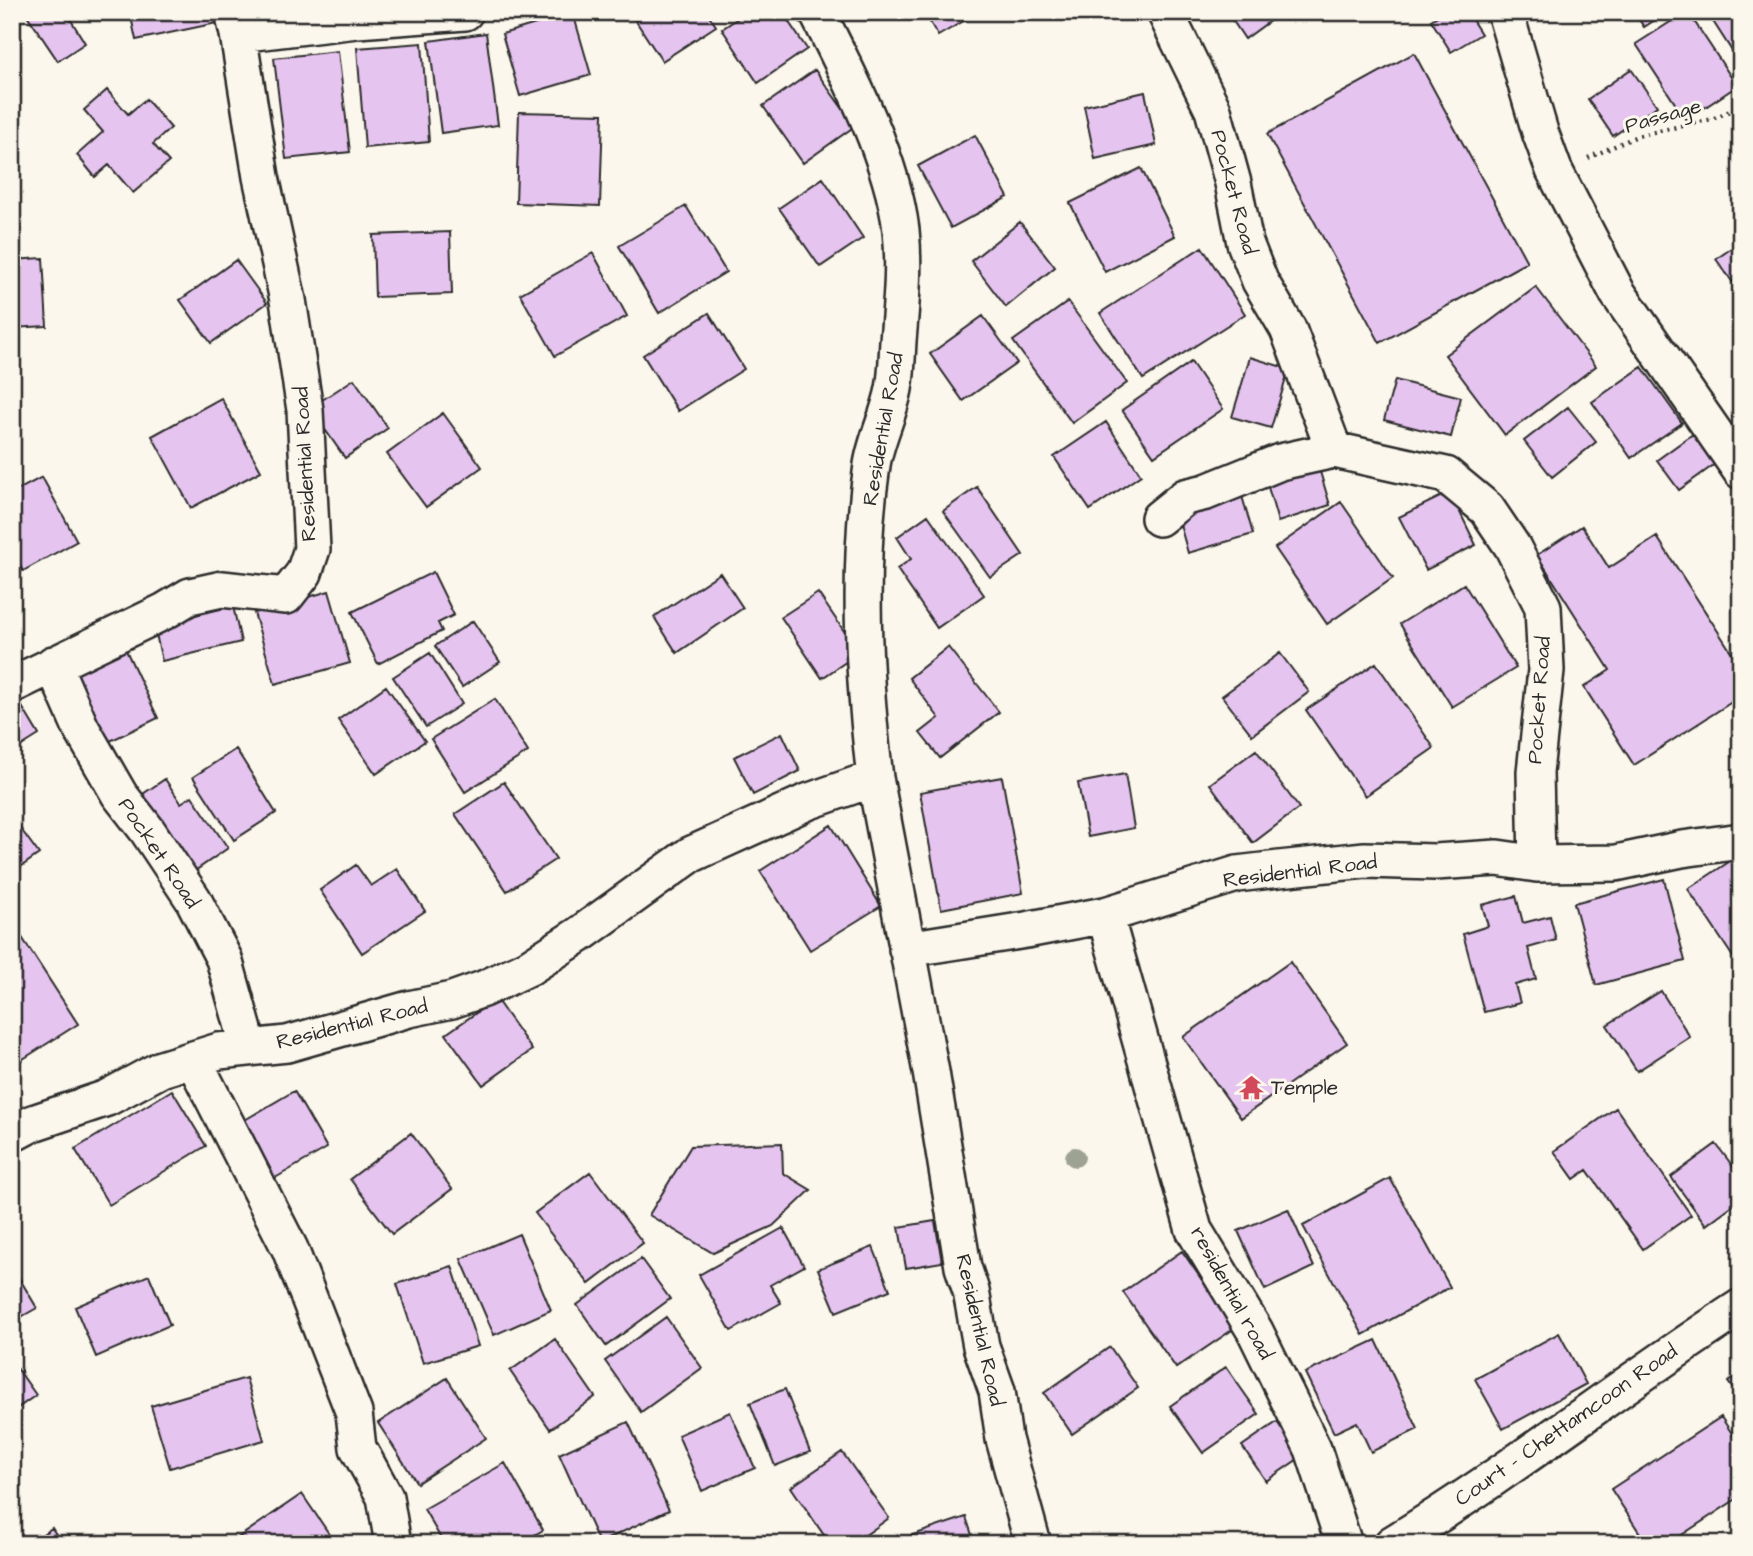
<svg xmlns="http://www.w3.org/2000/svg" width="1753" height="1556" font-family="'Architects Daughter',sans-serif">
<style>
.building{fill:#e6c4f0;stroke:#2b2b2b;stroke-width:2}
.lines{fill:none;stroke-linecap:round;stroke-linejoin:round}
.street-casing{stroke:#2b2b2b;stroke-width:40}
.path{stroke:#2b2b2b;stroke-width:4.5;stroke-dasharray:2 5;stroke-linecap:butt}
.street{stroke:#fbf7ec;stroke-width:35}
.tree{fill:#9da293}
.labels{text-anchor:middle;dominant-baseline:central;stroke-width:6;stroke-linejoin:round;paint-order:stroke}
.street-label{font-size:21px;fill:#2b2b2b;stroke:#fbf7ec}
.poi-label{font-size:21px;fill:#2b2b2b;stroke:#fbf7ec;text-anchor:start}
</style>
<rect width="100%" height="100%" fill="#fbf7ec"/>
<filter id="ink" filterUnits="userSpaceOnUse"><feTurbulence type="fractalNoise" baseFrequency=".0143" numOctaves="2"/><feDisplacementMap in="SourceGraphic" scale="14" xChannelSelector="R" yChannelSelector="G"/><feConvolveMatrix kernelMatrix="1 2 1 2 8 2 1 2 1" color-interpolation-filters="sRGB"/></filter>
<g filter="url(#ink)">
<path class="building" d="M25 12H66L85 43 58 61Z
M130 12H215L217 23 136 40Z
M630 12H707L716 26 662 61Z
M747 12H782L807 49 758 83 722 29Z
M924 12H979L938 36Z
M1227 12H1282L1245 39Z
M1444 12H1467L1481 34 1451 52 1431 20Z
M1634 12H1667L1644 27Z
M1686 12H1688L1737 86 1686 120 1636 44Z
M1707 12H1741V65Z
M573 13 591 75 520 96 502 34Z
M486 33 498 125 441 133 429 41Z
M422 43 429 142 365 148 357 48Z
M338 51 350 152 286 159 274 58Z
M1414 53 1527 262 1380 343 1267 134Z
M1631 69 1657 106 1613 136 1588 99Z
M815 70 855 126 803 163 763 106Z
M107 90 128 114 146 99 171 128 153 144 169 162 133 193 109 165 95 177 77 155 103 132 84 110Z
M1145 92 1156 145 1095 159 1084 106Z
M519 112 603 114 600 206 516 203Z
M975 135 1008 197 951 228 918 166Z
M1141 168 1175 236 1105 272 1070 203Z
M823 178 863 238 820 267 779 208Z
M686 206 726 272 659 313 619 246Z
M1020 222 1055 267 1006 307 971 261Z
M450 232 452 294 375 297 373 235Z
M1741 242V294L1716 259Z
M1202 247 1245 314 1143 379 1100 313Z
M593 253 627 316 555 356 520 294Z
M43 258 47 326 12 328V260Z
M236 260 267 303 211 343 180 300Z
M1536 287 1596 366 1505 435 1445 355Z
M1068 302 1127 383 1072 423 1013 341Z
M709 313 744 369 678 411 643 355Z
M983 316 1017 363 963 401 930 354Z
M1250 357 1289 369 1271 428 1232 417Z
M1191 362 1223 409 1154 456 1122 410Z
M1642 367 1682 423 1631 458 1592 402Z
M354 379 388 428 345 458 310 408Z
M1395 380 1461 397 1451 437 1384 420Z
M221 398 261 471 191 508 152 436Z
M1568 407 1596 442 1552 477 1524 441Z
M443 413 482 467 426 507 387 454Z
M1106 422 1141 475 1090 510 1054 457Z
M1693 434 1715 464 1679 490 1657 460Z
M1318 465 1330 505 1278 522 1266 480Z
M42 477 77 541 23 571 12 553V493Z
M977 487 1023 555 990 577 943 511Z
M1450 492 1476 545 1426 570 1399 517Z
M1242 496 1253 534 1188 553 1177 514Z
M1341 502 1393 578 1327 624 1275 548Z
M928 515 984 595 937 628 897 569 911 559 897 537Z
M1582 526 1609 568 1657 537 1741 667V696L1634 765 1584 687 1610 670 1537 555Z
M433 572 454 615 438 623 442 631 378 664 352 612Z
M720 573 743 608 677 653 654 617Z
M1464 584 1516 668 1452 707 1400 624Z
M329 591 350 663 275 684 254 613Z
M818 593 859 653 822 678 781 617Z
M233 606 241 642 162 661 154 625Z
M473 621 500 662 462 687 435 646Z
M124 646 158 718 106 743 72 672Z
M948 647 999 712 940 758 920 733 939 718 909 678Z
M430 653 462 704 426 727 393 677Z
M1280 653 1309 692 1252 735 1222 696Z
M1376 663 1434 748 1365 796 1306 710Z
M386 686 425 741 376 774 338 720Z
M12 690 39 735 12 752Z
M495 699 528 752 465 792 431 739Z
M782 733 800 771 753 795 734 757Z
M236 749 276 813 234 840 193 777Z
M1256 750 1299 808 1253 843 1210 784Z
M1125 774 1134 828 1088 837 1078 783Z
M1002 777 1023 893 941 909 920 792Z
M165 779 181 803 192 796 228 848 189 875 137 798Z
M504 782 556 859 507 891 455 814Z
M12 817 39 854 12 873Z
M831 825 881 906 810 950 760 871Z
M1741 854V961L1737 963 1688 889Z
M356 865 371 886 397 869 425 911 362 953 320 890Z
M1664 879 1685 961 1596 985 1574 903Z
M1516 896 1523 923 1550 916 1556 940 1528 948 1536 979 1515 985 1520 1003 1484 1012 1463 934 1488 926 1482 905Z
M12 922 78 1024 12 1066Z
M1290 962 1347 1043 1241 1118 1183 1037Z
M1661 991 1690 1037 1637 1071 1607 1025Z
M496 999 532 1050 483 1085 446 1034Z
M172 1090 206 1146 109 1205 75 1149Z
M294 1091 327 1148 270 1181 238 1124Z
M1616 1108 1691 1215 1643 1249 1587 1170 1574 1179 1554 1151Z
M411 1133 452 1189 392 1234 350 1179Z
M782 1143 783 1173 811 1190 773 1226 713 1253 649 1215 691 1146Z
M1716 1144 1741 1177V1199L1706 1225 1671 1177Z
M590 1172 643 1243 589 1284 535 1213Z
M1390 1178 1450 1287 1363 1335 1303 1226Z
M1288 1209 1314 1267 1265 1290 1238 1231Z
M935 1221 942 1262 906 1268 899 1227Z
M783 1228 804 1266 770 1285 781 1303 731 1331 699 1275Z
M519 1234 551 1310 494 1335 461 1259Z
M873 1247 890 1290 836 1312 818 1269Z
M1182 1251 1235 1328 1176 1368 1123 1292Z
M641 1259 670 1299 606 1346 577 1305Z
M12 1266 37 1308 12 1322Z
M452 1266 478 1346 423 1363 397 1284Z
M149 1275 170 1325 96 1357 75 1307Z
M666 1317 702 1368 641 1412 605 1361Z
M1559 1333 1586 1384 1503 1429 1475 1379Z
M555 1339 595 1397 550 1429 510 1371Z
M1376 1340 1418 1429 1371 1452 1357 1422 1334 1433 1305 1373Z
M1110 1347 1138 1388 1072 1434 1044 1393Z
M12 1361 36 1395 12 1412Z
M1226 1367 1259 1414 1203 1453 1170 1406Z
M1741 1373V1400L1728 1382Z
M246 1378 264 1440 170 1468 151 1406Z
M447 1378 486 1438 417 1483 378 1423Z
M785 1389 810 1452 775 1466 750 1403Z
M730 1412 755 1468 702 1491 678 1435Z
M1721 1417 1741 1447V1496L1668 1544H1647L1611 1489Z
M628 1422 669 1510 599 1543 559 1454Z
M1277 1422 1301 1457 1266 1481 1242 1446Z
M842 1452 889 1518 853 1544H830L791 1487Z
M505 1463 543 1530 519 1544H444L424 1509Z
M302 1494 336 1544H234L232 1542Z
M966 1517 975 1544H903L901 1539Z
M52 1528 62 1544H28Z"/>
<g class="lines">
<defs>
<path id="street" d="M1165 12 1213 110 1233 183 1245 243 1260 281 1288 329 1334 450
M1505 12 1540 132 1554 170 1617 292 1741 471
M238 34 357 20 465 12
M1159 518 1185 497 1206 492 1280 462 1334 450 1446 475 1487 509 1512 546 1543 607 1546 670 1535 772 1537 864
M53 664 81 728 119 794 147 830 193 899 224 959 249 1048
M12 685 165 611 190 596 222 589 286 596 304 573 312 549 305 410 288 300 261 177 238 34 233 12
M875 778 931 1072 963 1267 971 1291 981 1346 997 1391 1004 1439 1033 1544
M1105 915 1194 1230 1255 1331 1313 1449 1344 1544
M907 949 1026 930 1105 915 1237 874 1279 869 1365 860 1435 862 1497 858 1537 864 1616 863 1682 849 1741 841
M193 1059 290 1249 354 1413 358 1448 385 1497 393 1544
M12 1134 33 1123 107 1098 161 1069 219 1051 287 1044 409 1009 452 1000 483 989 528 968 579 935 690 855 807 802 875 778C863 676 857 568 872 465 876 439 889 415 894 389 897 373 897 357 898 341 901 304 905 267 901 230 892 158 850 77 817 12
M1392 1544C1512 1471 1623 1383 1741 1307"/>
</defs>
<use href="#street" class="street-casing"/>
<path class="path" d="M1588 158 1637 136 1712 119 1741 106"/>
<use href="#street" class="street"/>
</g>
<circle class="tree" cx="1075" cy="1157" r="10"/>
</g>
<defs>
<symbol id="temple-bare" viewBox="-9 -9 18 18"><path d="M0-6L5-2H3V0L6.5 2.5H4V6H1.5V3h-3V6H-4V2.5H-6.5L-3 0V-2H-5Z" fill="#d1495b" stroke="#fbf7ec" stroke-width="2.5" paint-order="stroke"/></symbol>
</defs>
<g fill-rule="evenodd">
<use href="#temple-bare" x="1234" y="1070" width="35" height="35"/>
</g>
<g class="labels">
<g class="street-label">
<text transform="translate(1663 116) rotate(-16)">Passage</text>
<text transform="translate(1234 192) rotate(75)">Pocket Road</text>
<text transform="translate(883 429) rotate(-80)">Residential Road</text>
<text transform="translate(305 464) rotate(-93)">Residential Road</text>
<text transform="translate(1539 700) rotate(-86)">Pocket Road</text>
<text transform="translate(159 853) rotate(56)">Pocket Road</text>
<text transform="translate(1300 871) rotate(-7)">Residential Road</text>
<text transform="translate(352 1024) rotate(-14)">Residential Road</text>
<text transform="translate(1232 1293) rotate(61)">residential road</text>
<text transform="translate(980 1330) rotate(77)">Residential Road</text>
<text transform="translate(1566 1425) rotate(-35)">Court - Chettamcoon Road</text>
</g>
<g class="poi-label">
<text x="1271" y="1087">Temple</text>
</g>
</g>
<rect width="1753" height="1556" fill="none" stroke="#fbf7ec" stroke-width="42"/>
<rect x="21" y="21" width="1711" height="1514" fill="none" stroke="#2b2b2b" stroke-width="2.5" filter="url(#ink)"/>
</svg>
